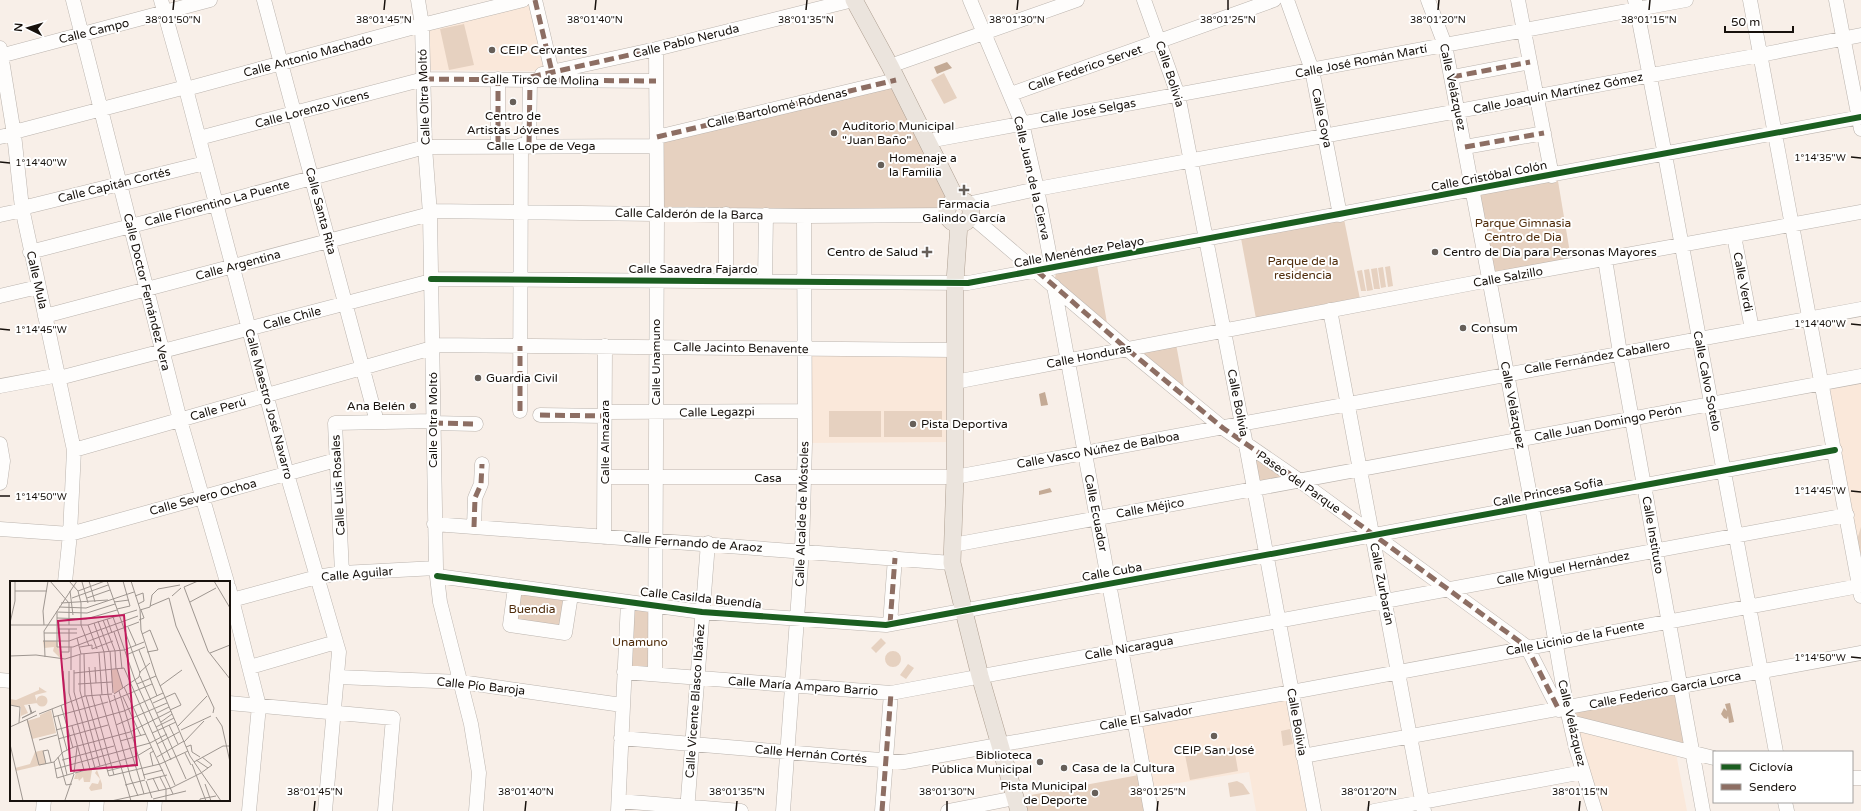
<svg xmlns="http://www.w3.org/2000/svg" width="1861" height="811" font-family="'Varela Round',sans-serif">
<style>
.built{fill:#fae8da}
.green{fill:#e6d1c0}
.water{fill:#c4aa95}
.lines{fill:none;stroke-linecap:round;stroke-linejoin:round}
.minor-casing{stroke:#bbb4ae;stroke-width:15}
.major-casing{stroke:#ae9f91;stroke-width:18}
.minor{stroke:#fefdfc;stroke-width:14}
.major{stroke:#ebe4dd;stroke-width:17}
.quiet{stroke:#8d6e63;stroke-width:5;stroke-dasharray:10 5;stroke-linecap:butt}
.cycleway-casing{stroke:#fff;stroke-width:8}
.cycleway{stroke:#1b5e20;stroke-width:6}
.ticks{fill:none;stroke:#17110c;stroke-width:1.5}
.poi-dot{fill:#665f59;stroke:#fff;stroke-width:1.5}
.labels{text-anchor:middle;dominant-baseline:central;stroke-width:4;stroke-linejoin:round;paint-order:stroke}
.street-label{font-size:12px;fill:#17110c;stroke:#fff}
.poi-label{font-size:12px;fill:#17110c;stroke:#fff;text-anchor:start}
.park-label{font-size:12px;fill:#502d0c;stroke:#fff}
.inset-road{fill:none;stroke:#9e9690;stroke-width:1}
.view{fill:#c2185b;fill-opacity:0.15;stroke:#c2185b;stroke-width:2}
.inset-edge{fill:none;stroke:#17110c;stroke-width:2}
.ticks-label{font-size:10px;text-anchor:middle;fill:#17110c;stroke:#fff;stroke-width:4;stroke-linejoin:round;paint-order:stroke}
</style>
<rect width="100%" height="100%" fill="#f8efe8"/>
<path class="built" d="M532 2 548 68 533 71 431 70 428 28Z
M804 348 954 350 955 442 805 443Z
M1861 381V596L1844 497 1830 387Z
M1292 692 1314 811H1256L1249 772 1146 788 1134 719Z
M1570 722 1675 748 1687 811H1595Z"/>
<path class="green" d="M464 24 474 65 449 70 440 29Z
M944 73 957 98 944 104 931 80Z
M896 80 956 203V216L657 213V137Z
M1557 175 1572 265 1489 280 1472 190Z
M1343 214 1361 304 1257 324 1240 233Z
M1097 265 1107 323 1055 278 1056 273Z
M1390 266 1393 286 1388 287 1385 267Z
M1383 267 1386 287 1381 288 1378 268Z
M1377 268 1380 289H1374L1371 269Z
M1369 269 1373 290 1367 291 1364 270Z
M1362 270 1366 291H1361L1357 271Z
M1176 344 1184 387 1144 354 1146 349Z
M829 411H881V437H829Z
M884 411H942V437H884Z
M1250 447 1300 481 1253 490Z
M1861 527V554L1856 543Z
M515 587 571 595 565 633 510 625Z
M628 602 656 605 655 674 624 672Z
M881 638 886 643 876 653 871 648Z
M885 659a8 8 0 1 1 16 0a8 8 0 1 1-16 0Z
M908 664 914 668 906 679 900 675Z
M1682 687 1692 753 1570 722 1567 709Z
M1290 729 1293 744 1283 746 1281 731Z
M1234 747 1238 771 1190 780 1185 755Z
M1144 774 1151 811H1019L1015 798Z
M1237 781 1243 784 1250 794 1230 797 1228 783Z"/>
<path class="water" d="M947 62 952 68 937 74 934 67Z
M1045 392 1048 405 1041 406 1039 394Z
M1050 488 1052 492 1039 495V491Z
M1730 703 1734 722 1729 723 1728 716 1727 719 1724 718 1721 714 1724 708 1727 711 1725 704Z"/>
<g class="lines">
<defs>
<path id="minor" d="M73 0 180 420 227 582
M161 0 186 89 287 474 339 652 325 811
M264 0 377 422
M418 0 422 25 425 147 430 214 436 568 440 602 471 724 479 773 476 811
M535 0 552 72
M970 0 1022 123 1037 189 1052 268
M1144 0 1178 95 1246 445 1314 811
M1287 0 1312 70 1340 215
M1428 0 1445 45 1532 506 1567 709 1576 748 1595 811
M1518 0 1552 176
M1635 0 1665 155 1776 752
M1750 0 1861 596
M1836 0 1861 129
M0 48 14 134 22 208 74 450 70 534 65 582
M0 56 210 0
M890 66 1077 0
M542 74 656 49 853 0
M1452 77 1530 62
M186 89 422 25 523 0
M1011 94 1274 0
M14 132 186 87
M0 137 14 134
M657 137 896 80
M199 138 424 79 656 81
M928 141 1686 0
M529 145 530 80
M498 146V79
M1465 147 1544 133
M967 204 1037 189 1760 55 1861 35
M22 208 205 163
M430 211 807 216 948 215
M726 214V280
M0 215 23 210
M970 215 1127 349 1223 428 1300 481 1527 647 1559 710
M1734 236 1752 329
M30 252 216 204 425 147 656 146
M1605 259 1620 353 1703 811
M431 279 968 283 1861 117
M765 281 766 215
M1054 286 1151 811
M0 296 38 287
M1330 310 1424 811
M45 316 430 214
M432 345 954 350
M59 378 431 281
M955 382 1489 280 1861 212
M0 386 59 375
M520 411 521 145
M605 412 805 411
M540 415 605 416
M433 423 476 424
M0 444 3 461 0 483
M74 450 432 348
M605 477H955L1861 309
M434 524 952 563
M474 527 475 498 481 484 482 464
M0 529 70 534 336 460
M604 537 605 346
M953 545 1861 376
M342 573 335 423 433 421
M437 576 702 612 886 625 1835 450
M515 587 510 625 565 633 571 595
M229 588 259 706 249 811
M232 600 317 577 342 573 436 568
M890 624 895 558
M250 667 336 642
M624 672 891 693 1847 515
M655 674 657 213 656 49
M338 677 461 682 622 705
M0 680 11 681
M229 703 393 718 385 811
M1570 722 1714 758
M621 738 904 762 1292 692 1859 586
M1303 756 1861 653
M1852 778H1861
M619 801 741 811
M1785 802 1787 811
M43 811 44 800
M96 811 97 800
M154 811 155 800
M618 811 628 602
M687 811 708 543
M783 811 802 550 805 443 804 216
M882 811 891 693
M948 811 1015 798
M1374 811 1583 772"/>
<path id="major" d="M854 0 890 66 957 201
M947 212a12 12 0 1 1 24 0a12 12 0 1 1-24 0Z
M959 224 955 282V477L952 563 980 676 1019 811"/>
</defs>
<use href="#minor" class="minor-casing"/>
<use href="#major" class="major-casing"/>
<use href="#minor" class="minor"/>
<use href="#major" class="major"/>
<path class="quiet" d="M535 0 552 72
M531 77 656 49
M1452 77 1530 62
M424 79 656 81
M657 137 896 80
M529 145 530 80
M498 146V79
M1465 147 1544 133
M1037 271 1127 349 1223 428 1300 481 1527 647 1559 710
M520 411V346
M540 415 605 416
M433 423 476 424
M474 527 475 498 481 484 482 464
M890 624 895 558
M882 811 891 693"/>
<defs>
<path id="cycleway" d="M431 279 968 283 1861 117
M437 576 702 612 886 625 1835 450"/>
</defs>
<use href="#cycleway" class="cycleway-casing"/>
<use href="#cycleway" class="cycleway"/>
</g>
<path class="ticks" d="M173 10 174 0M384 10 385 0M595 10 596 0M806 10 807 0M1017 10 1018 0M1228 10V0M1438 10 1439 0M1649 10 1650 0M1851 157 1861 158M0 162 10 163M1851 324 1861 325M0 329 10 330M1851 491 1861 492M0 496H10M1851 657 1861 658M314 811 315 801M525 811 526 801M736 811 737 801M947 811V801M1157 811 1158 801M1368 811 1369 801M1579 811 1580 801"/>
<g class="poi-dot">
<circle cx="492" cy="50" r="4"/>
<circle cx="513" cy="102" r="4"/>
<circle cx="834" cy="133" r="4"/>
<circle cx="881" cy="165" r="4"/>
<path d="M962 184h4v4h4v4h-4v4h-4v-4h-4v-4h4z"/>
<path d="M925 246h4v4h4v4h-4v4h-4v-4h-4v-4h4z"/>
<circle cx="1435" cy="252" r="4"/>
<circle cx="1463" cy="328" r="4"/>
<circle cx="478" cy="378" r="4"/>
<circle cx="413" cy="406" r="4"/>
<circle cx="913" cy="424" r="4"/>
<circle cx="1214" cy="736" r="4"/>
<circle cx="1040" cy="762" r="4"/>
<circle cx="1064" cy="768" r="4"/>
<circle cx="1095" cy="793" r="4"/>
</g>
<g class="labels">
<g class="street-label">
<text transform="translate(94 31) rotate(-14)">Calle Campo</text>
<text transform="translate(686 41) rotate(-14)">Calle Pablo Neruda</text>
<text transform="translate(308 56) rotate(-15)">Calle Antonio Machado</text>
<text transform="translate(1361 61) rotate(-11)">Calle José Román Martí</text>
<text transform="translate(1085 68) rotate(-19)">Calle Federico Servet</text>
<text transform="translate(1170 74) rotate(72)">Calle Bolivia</text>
<text transform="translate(540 80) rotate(1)">Calle Tirso de Molina</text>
<text transform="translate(1453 87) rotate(78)">Calle Velázquez</text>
<text transform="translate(1558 93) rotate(-11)">Calle Joaquín Martínez Gómez</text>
<text transform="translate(424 97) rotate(-92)">Calle Oltra Moltó</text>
<text transform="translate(777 108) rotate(-13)">Calle Bartolomé Ródenas</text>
<text transform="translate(312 109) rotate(-15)">Calle Lorenzo Vicens</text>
<text transform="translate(1088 111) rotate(-10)">Calle José Selgas</text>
<text transform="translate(1322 118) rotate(78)">Calle Goya</text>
<text x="541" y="146">Calle Lope de Vega</text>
<text transform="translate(1489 176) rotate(-11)">Calle Cristóbal Colón</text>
<text transform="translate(1032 178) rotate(77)">Calle Juan de la Cierva</text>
<text transform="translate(114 185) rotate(-14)">Calle Capitán Cortés</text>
<text transform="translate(217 203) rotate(-15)">Calle Florentino La Puente</text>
<text transform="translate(321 211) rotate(75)">Calle Santa Rita</text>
<text transform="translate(689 214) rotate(1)">Calle Calderón de la Barca</text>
<text transform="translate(1079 252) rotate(-10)">Calle Menéndez Pelayo</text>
<text transform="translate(238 265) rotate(-15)">Calle Argentina</text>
<text x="693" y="269">Calle Saavedra Fajardo</text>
<text transform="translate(1508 277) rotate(-10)">Calle Salzillo</text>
<text transform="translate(37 280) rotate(77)">Calle Mula</text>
<text transform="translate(1743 282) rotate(79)">Calle Verdi</text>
<text transform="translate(147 292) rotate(76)">Calle Doctor Fernández Vera</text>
<text transform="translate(292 318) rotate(-15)">Calle Chile</text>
<text transform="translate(741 348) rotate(1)">Calle Jacinto Benavente</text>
<text transform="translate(1089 356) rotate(-11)">Calle Honduras</text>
<text transform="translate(1597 357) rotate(-10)">Calle Fernández Caballero</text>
<text transform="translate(656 362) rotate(-90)">Calle Unamuno</text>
<text transform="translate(1707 381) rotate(79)">Calle Calvo Sotelo</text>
<text transform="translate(1238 403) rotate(79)">Calle Bolivia</text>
<text transform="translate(269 404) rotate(75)">Calle Maestro José Navarro</text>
<text transform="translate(1513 405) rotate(79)">Calle Velázquez</text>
<text transform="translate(218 409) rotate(-16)">Calle Perú</text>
<text transform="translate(717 412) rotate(-1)">Calle Legazpi</text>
<text transform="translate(433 420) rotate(-90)">Calle Oltra Moltó</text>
<text transform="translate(1608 423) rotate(-11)">Calle Juan Domingo Perón</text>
<text transform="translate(605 442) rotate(-90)">Calle Almazara</text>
<text transform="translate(1098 450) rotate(-10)">Calle Vasco Núñez de Balboa</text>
<text x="768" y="478">Casa</text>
<text transform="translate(1299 482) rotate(35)">Paseo del Parque</text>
<text transform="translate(338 485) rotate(-93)">Calle Luis Rosales</text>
<text transform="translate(1548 492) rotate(-11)">Calle Princesa Sofía</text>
<text transform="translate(203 497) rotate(-15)">Calle Severo Ochoa</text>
<text transform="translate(1150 508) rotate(-10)">Calle Méjico</text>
<text transform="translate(1096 513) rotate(79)">Calle Ecuador</text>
<text transform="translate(802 514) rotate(-88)">Calle Alcalde de Móstoles</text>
<text transform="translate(1653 535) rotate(80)">Calle Instituto</text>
<text transform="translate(693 543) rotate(4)">Calle Fernando de Araoz</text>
<text transform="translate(1563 568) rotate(-11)">Calle Miguel Hernández</text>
<text transform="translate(1112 572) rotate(-10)">Calle Cuba</text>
<text transform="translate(357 574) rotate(-5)">Calle Aguilar</text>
<text transform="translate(1382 584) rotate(79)">Calle Zurbarán</text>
<text transform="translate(701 598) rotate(6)">Calle Casilda Buendía</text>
<text transform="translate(1575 638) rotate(-11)">Calle Licinio de la Fuente</text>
<text transform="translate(1129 648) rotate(-10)">Calle Nicaragua</text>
<text transform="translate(481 686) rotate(6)">Calle Pío Baroja</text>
<text transform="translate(803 686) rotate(4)">Calle María Amparo Barrio</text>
<text transform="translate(1665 690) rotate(-11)">Calle Federico García Lorca</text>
<text transform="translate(695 701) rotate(-86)">Calle Vicente Blasco Ibáñez</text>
<text transform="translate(1146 718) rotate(-10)">Calle El Salvador</text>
<text transform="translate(1297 722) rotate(80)">Calle Bolivia</text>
<text transform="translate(1572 723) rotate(77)">Calle Velázquez</text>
<text transform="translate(811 754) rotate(5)">Calle Hernán Cortés</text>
</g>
<g class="poi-label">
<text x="500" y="50">CEIP Cervantes</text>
<text x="513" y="116" text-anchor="middle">Centro de<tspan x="513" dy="14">Artistas Jóvenes</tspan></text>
<text x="842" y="126">Auditorio Municipal<tspan x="842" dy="14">"Juan Baño"</tspan></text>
<text x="889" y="158">Homenaje a<tspan x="889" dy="14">la Familia</tspan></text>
<text x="964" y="204" text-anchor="middle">Farmacia<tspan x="964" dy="14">Galindo García</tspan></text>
<text x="918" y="252" text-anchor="end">Centro de Salud</text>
<text x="1443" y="252">Centro de Día para Personas Mayores</text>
<text x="1471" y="328">Consum</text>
<text x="486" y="378">Guardia Civil</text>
<text x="405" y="406" text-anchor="end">Ana Belén</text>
<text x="921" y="424">Pista Deportiva</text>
<text x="1214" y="750" text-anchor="middle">CEIP San José</text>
<text x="1032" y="755" text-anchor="end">Biblioteca<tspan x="1032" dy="14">Pública Municipal</tspan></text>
<text x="1072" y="768">Casa de la Cultura</text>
<text x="1087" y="786" text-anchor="end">Pista Municipal<tspan x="1087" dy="14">de Deporte</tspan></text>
</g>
<g class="park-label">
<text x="1523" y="223">Parque Gimnasia<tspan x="1523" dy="14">Centro de Dia</tspan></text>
<text x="1303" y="261">Parque de la<tspan x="1303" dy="14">residencia</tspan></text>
<text x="532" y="609">Buendia</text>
<text x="640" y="642">Unamuno</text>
</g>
</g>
<g transform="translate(10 581)">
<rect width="220" height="220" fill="#f8efe8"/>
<path d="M33 60H47L51 78 43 70 44 66 34 67ZM107 88 113 107 104 113 101 89ZM29 106 37 111 25 114 27 122 14 124 18 132 11 135 10 139 11 126 0 124V118L6 119 29 109ZM26.5 120a5.5 5.5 0 1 1 11 0a5.5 5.5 0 1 1-11 0ZM41 129 46 152 22 158 17 140 30 136V134ZM33 169 36 183 6 190 5 187 20 183 25 171ZM83 188 85 189H82L80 201H74L73 196 69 200 67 194 68 198H64L66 192ZM87 189 92 203V208L81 210 79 207 82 202 88 203 90 198 85 192Z" fill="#e6d1c0"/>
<path class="inset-road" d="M40 0 59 22V44M59 0 68 10 71 22V44L79 65M79 0 85 21M97 0 130 92M121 0 130 28 131 49 146 95 180 175 211 220M204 0 220 27M72 1 78 22M174 6 188 0M174 6 198 70 220 98M5 10H37M60 10 63 34M68 10 95 0M125 15 133 12 134 20 128 23M162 15 171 7M62 17 98 4M77 17 100 9M104 21 119 19M180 21 206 7M51 22 98 19M140 25 159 17 166 45 204 127 203 132M49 26 76 27 124 11M107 28 120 25 113 0M130 29 140 26 142 14 148 8 170 4M46 31 77 32 105 23M47 32V66H63L129 41M103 36 108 50M47 37 76 38 107 29M97 38 102 52M93 39 105 70 106 88M129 39 134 37 131 29M88 40 99 70M0 42 5 20V0M84 42 94 71M1 44H78L127 29M34 44 33 30 38 0M78 44 87 68M118 46 126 64M48 48H67M108 50 125 99 161 179M104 51 110 69 112 88M34 52H67M132 53 140 49 148 69 137 71M67 57 71 73M33 60H59L128 35M70 66 82 64V68M82 68 103 60M129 69 147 115M100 70 103 112M51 71H59V48M94 71 98 114 121 198 128 215M89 72 92 114M200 72 220 64M74 73 75 115M70 74V110L90 185M116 74 135 66M0 75 26 74 55 78 71 73 114 69 134 61M35 76 34 50 67 0M79 86 82 115 104 194M85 86 86 102M107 88 113 107M61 89V66M64 89V111L85 187M53 90 56 122M59 90V112L80 188M64 92 114 87 165 204M130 95 176 198M68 103 102 101M127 103 146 95M150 105 172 89M114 106 163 213M109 110 135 198M104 113 129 96 130 91 140 82M90 114 121 220M104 114 134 213M76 115 99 195 150 183 178 170M113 116 131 155M99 121 142 103M143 122 165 112 171 124 160 129M0 124 10 126 9 142M51 124 63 167M42 128 57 194M24 131 12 137 26 130M21 132 19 124 22 132M147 132 159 126M29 133 75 115 102 113M48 135 57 169M43 136 98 121M206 136 212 145 220 181M17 138 29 184 44 181 53 171 64 166 120 151 161 130M151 141 162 133M106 144 157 122M159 144 168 163M62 145 74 189M168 145 197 115M0 146 27 134M146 146 164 137M46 149 114 130 153 112M171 149 201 135M142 152 166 141M48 158 98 144M29 159 47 154M110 160 136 153M174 161 194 140M0 163 13 220M147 163 169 151M176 166 181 164 182 171 190 176M175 172 181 184M48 176 56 204 62 203M147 176 174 160M52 179 104 165M186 179 198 187M44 181 47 197 64 192M184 181 213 165H220M36 183 33 170 38 169 41 181M182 183 196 220M143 185 140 172 144 170M45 188 140 162 157 153M97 190 125 183M64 192 67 166M65 192 127 175 142 166M191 192 202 184 192 176M133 194 153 189M150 196 156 208V220M143 197 149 210M137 199 157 194M136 200 142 217M195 203 201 220M115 204 135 199M143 218 176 210M55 219 64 193M101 220 161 207 191 192M190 220V218L206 215"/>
<path class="view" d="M114 34 127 184 61 190 48 40Z"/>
<rect width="220" height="220" class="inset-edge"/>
</g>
<g class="ticks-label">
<text x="173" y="23">38°01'50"N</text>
<text x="384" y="23">38°01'45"N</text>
<text x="595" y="23">38°01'40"N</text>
<text x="806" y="23">38°01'35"N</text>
<text x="1017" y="23">38°01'30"N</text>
<text x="1228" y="23">38°01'25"N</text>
<text x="1438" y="23">38°01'20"N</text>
<text x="1649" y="23">38°01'15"N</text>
<text x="1820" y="161">1°14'35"W</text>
<text x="41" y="166">1°14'40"W</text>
<text x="1820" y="327">1°14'40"W</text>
<text x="41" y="333">1°14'45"W</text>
<text x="1820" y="494">1°14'45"W</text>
<text x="41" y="500">1°14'50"W</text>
<text x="1820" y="661">1°14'50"W</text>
<text x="315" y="795">38°01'45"N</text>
<text x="526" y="795">38°01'40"N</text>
<text x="737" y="795">38°01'35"N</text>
<text x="947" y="795">38°01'30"N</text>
<text x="1158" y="795">38°01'25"N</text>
<text x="1369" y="795">38°01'20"N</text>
<text x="1580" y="795">38°01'15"N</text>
</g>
<rect x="1713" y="751" width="140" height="52" fill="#ffffff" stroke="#a2a09e"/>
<rect x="1721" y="764" width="20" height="6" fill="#1b5e20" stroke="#a2a09e"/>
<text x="1749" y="771" font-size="12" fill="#17110c">Ciclovía</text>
<rect x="1721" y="784" width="20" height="6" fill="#8d6e63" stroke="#a2a09e"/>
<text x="1749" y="791" font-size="12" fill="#17110c">Sendero</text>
<g transform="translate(28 28) rotate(275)" stroke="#ffffff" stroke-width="3" paint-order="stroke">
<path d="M0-3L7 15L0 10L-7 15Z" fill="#17110c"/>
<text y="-6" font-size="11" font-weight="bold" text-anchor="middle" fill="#17110c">N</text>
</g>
<path d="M1725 26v6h68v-6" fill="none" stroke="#17110c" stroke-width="2"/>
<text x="1731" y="26" font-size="12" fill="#17110c" stroke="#ffffff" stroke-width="3" paint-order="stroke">50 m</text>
</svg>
